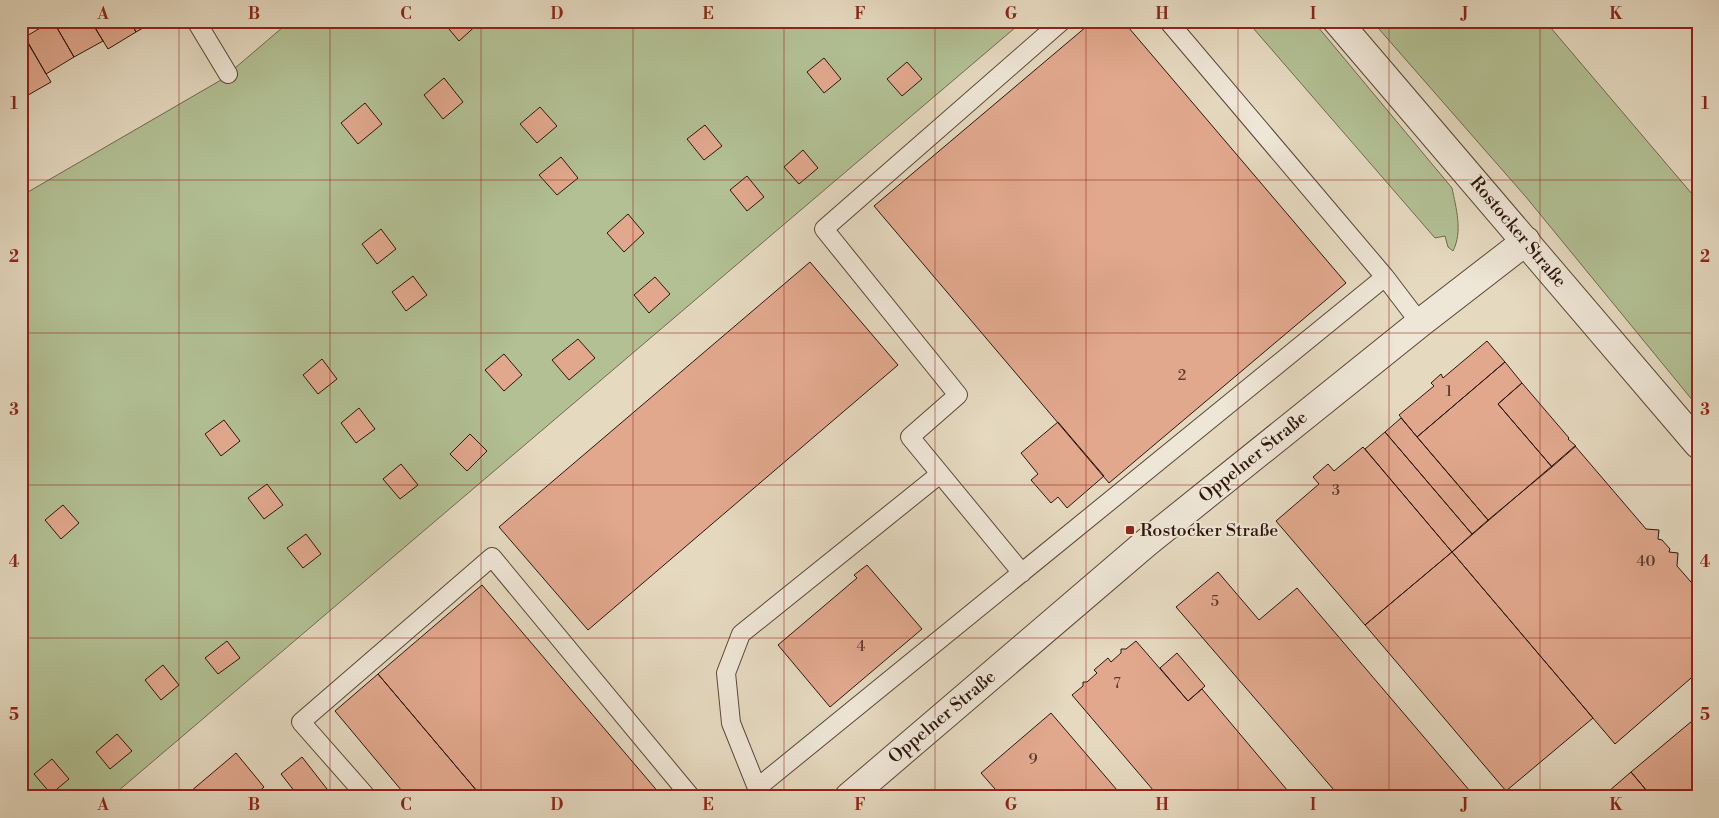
<svg xmlns="http://www.w3.org/2000/svg" width="1719" height="818" font-family="'Libre Bodoni',serif">
<style>
.green{fill:#b2c094;stroke:#706a50}
.building{fill:#e1a88e;stroke:#2d150b}
.lines{fill:none;stroke-linecap:round;stroke-linejoin:round}
.service-casing{stroke:#5b4638;stroke-width:20}
.minor-casing{stroke:#5b4638;stroke-width:30}
.service{stroke:#eee6d6;stroke-width:18}
.minor{stroke:#eee6d6;stroke-width:28}
.grid{fill:none;stroke:#8f2418;stroke-width:1;stroke-opacity:0.55}
.poi-dot{fill:#8f2418;stroke:#eee6d6;stroke-width:2}
.labels{text-anchor:middle;dominant-baseline:central;stroke-width:4;stroke-linejoin:round;paint-order:stroke}
.number-label{font-size:15px;fill:#5a3a2c}
.street-label{font-size:18px;fill:#2d150b;stroke:#eee6d6}
.poi-label{font-size:18px;fill:#2d150b;stroke:#eee6d6;text-anchor:start}
.neatline{fill:none;stroke:#8f2418;stroke-width:2}
.grid-label{font-size:16px;text-anchor:middle;font-weight:bold;fill:#8f2418}
</style>
<rect width="100%" height="100%" fill="#e5d9c0"/>
<filter id="stains"><feTurbulence type="fractalNoise" baseFrequency=".004" numOctaves="4"/><feColorMatrix values="0 0 0 0 .2 0 0 0 0 .09 0 0 0 0 .02 0 0 0 .5 -.17"/></filter>
<radialGradient id="worn" r=".72"><stop offset=".6" stop-color="#630" stop-opacity="0"/><stop offset="1" stop-color="#630" stop-opacity=".3"/></radialGradient>
<path class="green" d="M290 21H1023L111 797H21V196L221 80Z
M1247 21H1313L1452 188C1456 208 1463 231 1453 251L1448 247 1445 236 1435 238Z
M1372 21H1545L1698 201V407L1526 197Z"/>
<path class="building" d="M52 21H53L74 57 46 74 25 37Z
M53 21H91L103 41 74 57Z
M91 21H130L136 32 108 49Z
M130 21H155L136 32Z
M447 21H479L480 22 459 41 444 23Z
M1093 21H1123L1346 283 1109 483 874 206Z
M29 45 51 82 23 98 21 95V49Z
M824 58 841 79 824 93 807 72Z
M907 62 922 79 902 96 887 79Z
M444 78 463 102 443 119 424 95Z
M365 103 382 124 358 144 341 123Z
M540 107 557 126 537 143 520 124Z
M705 125 722 146 704 160 687 139Z
M803 150 818 168 799 184 784 167Z
M561 157 578 178 557 195 539 175Z
M747 176 764 197 747 211 730 190Z
M628 214 644 233 624 252 607 233Z
M381 229 396 249 377 264 362 244Z
M810 262 898 365 588 630 499 527Z
M413 276 427 295 406 311 392 292Z
M655 277 670 294 649 313 634 295Z
M578 339 595 358 569 380 552 360Z
M1487 341 1505 362 1417 437 1399 415 1434 386 1431 383 1441 374 1443 378Z
M504 354 522 375 504 391 485 370Z
M322 359 337 379 318 394 303 375Z
M1505 362 1522 383 1498 404 1552 467 1488 520 1417 437Z
M1522 383 1569 438 1568 439 1576 446 1552 467 1498 404Z
M359 408 375 429 356 443 341 423Z
M1401 418 1488 520 1472 534 1385 432Z
M224 420 240 441 221 456 205 434Z
M1058 422 1104 476 1067 508 1058 497 1051 503 1031 480 1038 474 1021 453Z
M1385 432 1472 534 1452 552 1365 449Z
M470 434 487 451 467 471 450 454Z
M1575 446 1646 529 1659 530 1658 539 1662 540 1670 549 1669 552 1678 553 1677 566 1698 590V672L1615 744 1452 552Z
M1363 447 1452 552 1365 625 1276 521 1319 484 1313 477 1328 464 1334 471Z
M401 464 418 485 400 499 383 479Z
M267 484 283 505 264 519 248 498Z
M63 505 79 523 61 539 45 520Z
M306 534 321 554 303 568 287 548Z
M1452 552 1593 718 1506 791 1365 625Z
M867 565 922 629 830 707 778 645 857 578 854 575Z
M1218 572 1259 620 1297 588 1475 797H1340L1176 607Z
M482 585 660 794 658 797H482L378 674Z
M227 641 240 658 218 674 205 658Z
M1136 641 1188 701 1202 689 1293 797H1159L1072 695 1083 686V682H1087L1097 673 1094 670 1108 658 1111 662 1121 653V649H1126Z
M1177 653 1205 686 1188 701 1160 668Z
M163 665 179 685 161 700 145 680Z
M378 674 482 797H407L335 711Z
M1051 713 1123 797H1002L981 773Z
M1698 716V797H1652L1631 772Z
M117 734 132 751 110 769 96 752Z
M236 753 264 787 253 797H184Z
M302 757 327 789 318 797H299L281 774Z
M52 759 69 779 51 794 34 774Z
M1631 772 1652 797H1602Z"/>
<g class="lines">
<defs>
<path id="service" d="M196 21 228 74
M1168 21 1385 277
M1022 573 910 437 958 395 824 229 1062 21
M757 788 731 723 726 673 741 634 940 474
M367 797 301 722 492 557 691 797
M764 797 757 788 1385 277 1420 323"/>
<path id="minor" d="M1337 21 1698 444
M849 797 1146 543 1420 323 1526 241"/>
</defs>
<use href="#service" class="service-casing"/>
<use href="#minor" class="minor-casing"/>
<use href="#service" class="service"/>
<use href="#minor" class="minor"/>
</g>
<path class="grid" d="M179 21V797M330 21V797M481 21V797M633 21V797M784 21V797M935 21V797M1086 21V797M1238 21V797M1389 21V797M1540 21V797M21 180H1698M21 333H1698M21 485H1698M21 638H1698"/>
<rect class="poi-dot" x="1125" y="525" width="10" height="10" rx="2.5"/>
<g class="labels">
<g class="number-label">
<text x="1182" y="375">2</text>
<text x="1449" y="391">1</text>
<text x="1336" y="490">3</text>
<text x="1646" y="561">40</text>
<text x="1215" y="601">5</text>
<text x="861" y="646">4</text>
<text x="1117" y="683">7</text>
<text x="1033" y="759">9</text>
</g>
<g class="street-label">
<text transform="translate(1518 232) rotate(50)">Rostocker Straße</text>
<text transform="translate(1253 457) rotate(-39)">Oppelner Straße</text>
<text transform="translate(942 717) rotate(-40)">Oppelner Straße</text>
</g>
<g class="poi-label">
<text x="1140" y="530">Rostocker Straße</text>
</g>
</g>
<rect width="1719" height="818" fill="none" stroke="#e5d9c0" stroke-width="55"/>
<rect x="28" y="28" width="1664" height="762" class="neatline"/>
<g class="grid-label">
<text x="103" y="19">A</text>
<text x="254" y="19">B</text>
<text x="406" y="19">C</text>
<text x="557" y="19">D</text>
<text x="708" y="19">E</text>
<text x="860" y="19">F</text>
<text x="1011" y="19">G</text>
<text x="1162" y="19">H</text>
<text x="1313" y="19">I</text>
<text x="1465" y="19">J</text>
<text x="1616" y="19">K</text>
<text x="14" y="109">1</text>
<text x="1705" y="109">1</text>
<text x="14" y="262">2</text>
<text x="1705" y="262">2</text>
<text x="14" y="415">3</text>
<text x="1705" y="415">3</text>
<text x="14" y="567">4</text>
<text x="1705" y="567">4</text>
<text x="14" y="720">5</text>
<text x="1705" y="720">5</text>
<text x="103" y="810">A</text>
<text x="254" y="810">B</text>
<text x="406" y="810">C</text>
<text x="557" y="810">D</text>
<text x="708" y="810">E</text>
<text x="860" y="810">F</text>
<text x="1011" y="810">G</text>
<text x="1162" y="810">H</text>
<text x="1313" y="810">I</text>
<text x="1465" y="810">J</text>
<text x="1616" y="810">K</text>
</g>
<rect width="100%" height="100%" filter="url(#stains)"/>
<rect width="100%" height="100%" fill="url(#worn)"/>
</svg>
